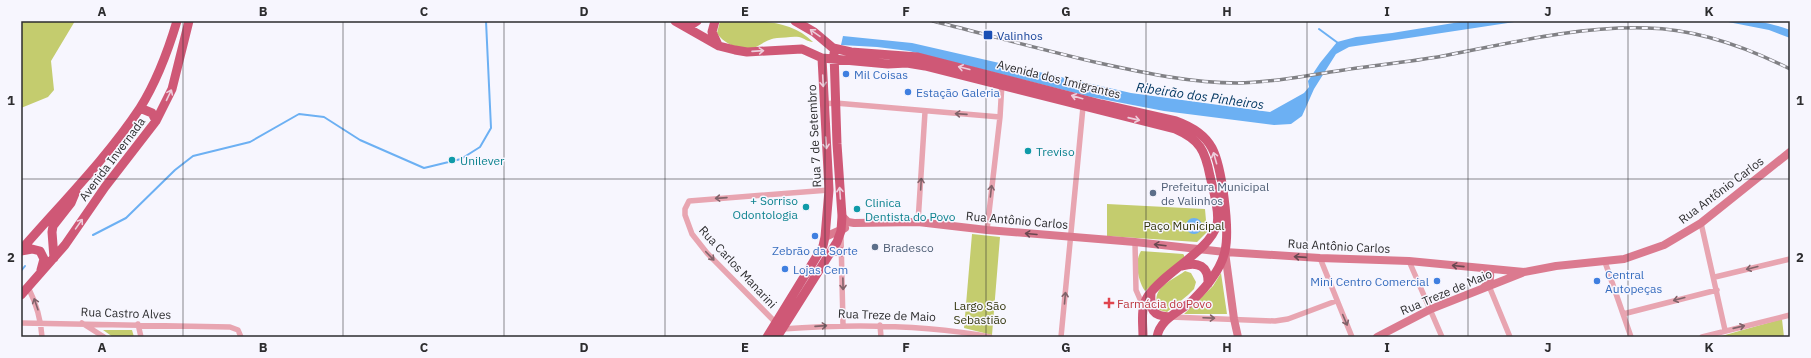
<svg xmlns="http://www.w3.org/2000/svg" width="1811" height="358" font-family="'IBM Plex Sans',sans-serif">
<style>
.green{fill:#c4cc6e}
.water{fill:#6cb0f3}
.lines{fill:none;stroke-linecap:round;stroke-linejoin:round}
.stream{stroke:#6cb0f3;stroke-width:2}
.street{stroke:#e8a5b1;stroke-width:5.5}
.secondary{stroke:#db7a8f;stroke-width:8}
.primary{stroke:#cf5876;stroke-width:9}
.rail-casing{stroke:#818185;stroke-width:3.5}
.rail{stroke:#f7f6fe;stroke-width:2;stroke-dasharray:6;stroke-linecap:butt}
.oneway{stroke:#edcedc}
.oneway2{stroke:#81636a}
.oneway3{stroke:#6a4851}
.grid{fill:none;stroke:#2d2d2f;stroke-width:1;stroke-opacity:0.55}
.transit-dot{fill:#1a4fb4;stroke:#f7f6fe;stroke-width:1.5}
.shop-dot{fill:#3f7fe0;stroke:#f7f6fe;stroke-width:1.5}
.culture-dot{fill:#0f9aa8;stroke:#f7f6fe;stroke-width:1.5}
.service-dot{fill:#5c6f8a;stroke:#f7f6fe;stroke-width:1.5}
.health-dot{fill:#e0444e;stroke:#f7f6fe;stroke-width:1.5}
.labels{text-anchor:middle;dominant-baseline:central;stroke-width:3;stroke-linejoin:round;paint-order:stroke}
.transit-label{font-size:12px;fill:#164399;stroke:#f7f6fe;text-anchor:start}
.shop-label{font-size:12px;fill:#366cbe;stroke:#f7f6fe;text-anchor:start}
.street-label{font-size:12px;fill:#2d2d2f;stroke:#f7f6fe}
.culture-label{font-size:12px;fill:#0d838f;stroke:#f7f6fe;text-anchor:start}
.service-label{font-size:12px;fill:#4e5e75;stroke:#f7f6fe;text-anchor:start}
.park-label{font-size:12px;fill:#33360d;stroke:#f7f6fe}
.health-label{font-size:12px;fill:#be3a42;stroke:#f7f6fe;text-anchor:start}
.water-label{font-size:13px;font-style:italic;fill:#043963;stroke:#f7f6fe}
.neatline{fill:none;stroke:#2d2d2f;stroke-width:1.5}
.grid-label{font-size:13px;text-anchor:middle;font-weight:bold;fill:#2d2d2f}
</style>
<rect width="100%" height="100%" fill="#f7f6fe"/>
<path class="green" d="M21 21H75L51 61 54 90 48 97 21 108Z
M720 21C751 21 789 17 813 42 808 42 804 38 799 37 792 36 784 38 777 38 772 38 762 43 758 46 745 53 724 45 717 33Z
M1107 204 1205 209 1207 232 1197 242 1107 236Z
M972 234 1000 237 992 335 964 328Z
M1141 251 1183 254 1184 255V258L1145 291C1138 281 1134 262 1141 251Z
M1185 271 1191 273 1196 282 1194 289 1188 295 1167 312 1159 310C1149 288 1170 282 1185 271Z
M1221 273 1227 314H1184L1213 286Z
M1782 319 1784 337H1718Z
M103 330H132L134 337H113Z"/>
<path class="water" d="M1466 21H1521L1349 47 1336 54 1314 89 1302 116 1291 124 1274 125 1164 111 1091 97 909 51 877 47 841 45 843 36 912 43 1131 93 1270 112 1304 93 1309 87 1308 81 1320 63 1337 42 1356 37 1392 33Z
M1723 21C1751 21 1763 20 1790 30V38L1769 30Z
M1186 226a8 8 0 1 1 16 0a8 8 0 1 1-16 0Z"/>
<g class="lines">
<path class="stream" d="M1319 29 1338 43
M93 235 126 218 175 170 193 156 250 142 299 114 324 117 360 140 424 168 461 159 480 147 491 128 486 21
M21 271 25 266"/>
<path class="street" d="M824 104 835 103 1000 117
M829 190 689 201 685 209V215L692 234 707 253 782 329C852 324 921 324 990 337
M918 222 925 112
M1701 223 1725 330
M987 230 1000 117 1002 83
M841 236 843 325
M1135 242 1136 290 1143 306
M1320 258 1352 337
M1409 261 1442 337
M1605 262 1631 337
M1715 277 1790 259
M1489 286 1510 337
M28 287C36 303 41 318 42 337
M1623 314 1717 290
M1171 317 1275 321 1288 319 1336 301
M21 323 230 327 238 330 241 337
M82 323 104 337
M138 324 141 337
M880 325 881 337
M1061 337 1083 107
M1702 337 1790 315"/>
<path class="secondary" d="M842 216 848 222 854 223 918 222 987 230 1135 242 1225 252 1320 258 1409 261 1524 272 1556 266 1624 259 1664 245 1701 223 1790 152
M825 237 845 228
M1225 252 1234 319 1238 337
M1483 288C1489 284 1491 280 1490 273L1486 269
M1377 337 1431 309 1522 273"/>
<path class="primary" d="M675 21 719 46 735 50 747 52 802 49 822 58 888 64 907 63 925 66 1175 129C1200 140 1205 150 1210 176 1213 189 1220 212 1217 224 1211 250 1163 273 1148 296 1140 308 1143 323 1143 337
M715 21 712 32 718 45
M795 21 814 32 833 48
M684 25H691L697 21
M833 48 851 52 918 57 1101 104 1176 121C1190 126 1205 135 1212 148 1222 167 1230 229 1225 251 1223 260 1218 270 1212 278 1207 286 1199 294 1192 301 1179 312 1160 319 1157 337
M140 108 152 113 156 121
M21 250C60 205 107 158 140 108 157 81 168 51 177 21
M21 251 32 249 40 251 44 259 41 270
M830 253 834 251 842 252
M54 258 52 232 53 226 71 203 76 191
M1182 266C1198 261 1209 266 1208 284
M1151 293C1150 310 1152 316 1170 317
M21 295 65 245 105 187 156 121 172 89 189 21
M767 337 823 246 825 237 829 190 822 58
M777 337 837 242 841 231 842 216 837 144 834 53"/>
<defs>
<path id="rail" d="M933 21C988 35 1043 50 1099 63 1145 73 1191 83 1238 83 1267 83 1297 77 1325 73 1364 66 1404 63 1443 56 1510 43 1579 26 1647 28 1697 29 1746 47 1790 69"/>
</defs>
<use href="#rail" class="rail-casing"/>
<use href="#rail" class="rail"/>
</g>
<defs><path id="oneway-shaft" d="M-6 0H5M1.5-3L5.5 0L1.5 3" fill="none" stroke-width="1.6" stroke-linecap="round" stroke-linejoin="round"/></defs>
<g class="oneway">
<use href="#oneway-shaft" transform="translate(815 33) rotate(-145)"/>
<use href="#oneway-shaft" transform="translate(758 51) rotate(-4)"/>
<use href="#oneway-shaft" transform="translate(964 68) rotate(-166)"/>
<use href="#oneway-shaft" transform="translate(823 81) rotate(87)"/>
<use href="#oneway-shaft" transform="translate(169 95) rotate(-65)"/>
<use href="#oneway-shaft" transform="translate(1077 97) rotate(-164)"/>
<use href="#oneway-shaft" transform="translate(1134 119) rotate(13)"/>
<use href="#oneway-shaft" transform="translate(826 143) rotate(86)"/>
<use href="#oneway-shaft" transform="translate(1215 158) rotate(-106)"/>
<use href="#oneway-shaft" transform="translate(840 193) rotate(-94)"/>
<use href="#oneway-shaft" transform="translate(79 224) rotate(-55)"/>
</g>
<g class="oneway2">
<use href="#oneway-shaft" transform="translate(961 114) rotate(-176)"/>
<use href="#oneway-shaft" transform="translate(921 184) rotate(-87)"/>
<use href="#oneway-shaft" transform="translate(991 191) rotate(-84)"/>
<use href="#oneway-shaft" transform="translate(721 198) rotate(176)"/>
<use href="#oneway-shaft" transform="translate(710 256) rotate(46)"/>
<use href="#oneway-shaft" transform="translate(1752 268) rotate(166)"/>
<use href="#oneway-shaft" transform="translate(843 284) rotate(89)"/>
<use href="#oneway-shaft" transform="translate(1065 298) rotate(-85)"/>
<use href="#oneway-shaft" transform="translate(1679 299) rotate(165)"/>
<use href="#oneway-shaft" transform="translate(36 304) rotate(-109)"/>
<use href="#oneway-shaft" transform="translate(1209 318) rotate(2)"/>
<use href="#oneway-shaft" transform="translate(1345 320) rotate(67)"/>
<use href="#oneway-shaft" transform="translate(821 326) rotate(-4)"/>
<use href="#oneway-shaft" transform="translate(1739 327) rotate(-13)"/>
</g>
<g class="oneway3">
<use href="#oneway-shaft" transform="translate(1031 234) rotate(-175)"/>
<use href="#oneway-shaft" transform="translate(1160 245) rotate(-173)"/>
<use href="#oneway-shaft" transform="translate(1300 257) rotate(-176)"/>
<use href="#oneway-shaft" transform="translate(1458 266) rotate(-174)"/>
</g>
<path class="grid" d="M183 21V337M343 21V337M504 21V337M665 21V337M825 21V337M986 21V337M1146 21V337M1307 21V337M1468 21V337M1628 21V337M21 179H1790"/>
<rect class="transit-dot" x="983" y="30" width="10" height="10" rx="2"/>
<g class="shop-dot">
<circle cx="846" cy="74" r="4"/>
<circle cx="908" cy="92" r="4"/>
<circle cx="815" cy="236" r="4"/>
<circle cx="785" cy="269" r="4"/>
<circle cx="1437" cy="281" r="4"/>
<circle cx="1597" cy="281" r="4"/>
</g>
<g class="culture-dot">
<circle cx="1028" cy="151" r="4"/>
<circle cx="452" cy="160" r="4"/>
<circle cx="806" cy="207" r="4"/>
<circle cx="857" cy="209" r="4"/>
</g>
<g class="service-dot">
<circle cx="1153" cy="193" r="4"/>
<circle cx="875" cy="247" r="4"/>
</g>
<path class="health-dot" d="M1107 297h4v4h4v4h-4v4h-4v-4h-4v-4h4z"/>
<g class="labels">
<g class="transit-label">
<text x="997" y="35">Valinhos</text>
</g>
<g class="shop-label">
<text x="854" y="74">Mil Coisas</text>
<text x="916" y="92">Estação Galeria</text>
<text x="815" y="250" text-anchor="middle">Zebrão da Sorte</text>
<text x="793" y="269">Lojas Cem</text>
<text x="1605" y="274">Central<tspan x="1605" dy="14">Autopeças</tspan></text>
<text x="1429" y="281" text-anchor="end">Mini Centro Comercial</text>
</g>
<g class="street-label">
<text transform="translate(1059 79) rotate(14)">Avenida dos Imigrantes</text>
<text transform="translate(814 136) rotate(-93)">Rua 7 de Setembro</text>
<text transform="translate(112 159) rotate(-53)">Avenida Invernada</text>
<text transform="translate(1721 190) rotate(-37)">Rua Antônio Carlos</text>
<text transform="translate(1017 220) rotate(5)">Rua Antônio Carlos</text>
<text transform="translate(1339 246) rotate(3)">Rua Antônio Carlos</text>
<text transform="translate(738 267) rotate(47)">Rua Carlos Manarini</text>
<text transform="translate(1446 292) rotate(-23)">Rua Treze de Maio</text>
<text transform="translate(126 313) rotate(2)">Rua Castro Alves</text>
<text transform="translate(887 315) rotate(2)">Rua Treze de Maio</text>
</g>
<g class="culture-label">
<text x="1036" y="151">Treviso</text>
<text x="460" y="160">Unilever</text>
<text x="798" y="200" text-anchor="end">+ Sorriso<tspan x="798" dy="14">Odontologia</tspan></text>
<text x="865" y="202">Clinica<tspan x="865" dy="14">Dentista do Povo</tspan></text>
</g>
<g class="service-label">
<text x="1161" y="186">Prefeitura Municipal<tspan x="1161" dy="14">de Valinhos</tspan></text>
<text x="883" y="247">Bradesco</text>
</g>
<g class="park-label">
<text x="1184" y="225">Paço Municipal</text>
<text x="980" y="305">Largo São<tspan x="980" dy="14">Sebastião</tspan></text>
</g>
<g class="health-label">
<text x="1117" y="303">Farmácia do Povo</text>
</g>
<g class="water-label">
<text transform="translate(1200 96) rotate(8)">Ribeirão dos Pinheiros</text>
</g>
</g>
<rect width="1811" height="358" fill="none" stroke="#f7f6fe" stroke-width="44"/>
<rect x="22" y="22" width="1767" height="314" class="neatline"/>
<g class="grid-label">
<text x="102" y="16">A</text>
<text x="263" y="16">B</text>
<text x="424" y="16">C</text>
<text x="584" y="16">D</text>
<text x="745" y="16">E</text>
<text x="906" y="16">F</text>
<text x="1066" y="16">G</text>
<text x="1227" y="16">H</text>
<text x="1387" y="16">I</text>
<text x="1548" y="16">J</text>
<text x="1709" y="16">K</text>
<text x="11" y="105">1</text>
<text x="1800" y="105">1</text>
<text x="11" y="262">2</text>
<text x="1800" y="262">2</text>
<text x="102" y="352">A</text>
<text x="263" y="352">B</text>
<text x="424" y="352">C</text>
<text x="584" y="352">D</text>
<text x="745" y="352">E</text>
<text x="906" y="352">F</text>
<text x="1066" y="352">G</text>
<text x="1227" y="352">H</text>
<text x="1387" y="352">I</text>
<text x="1548" y="352">J</text>
<text x="1709" y="352">K</text>
</g>
</svg>
